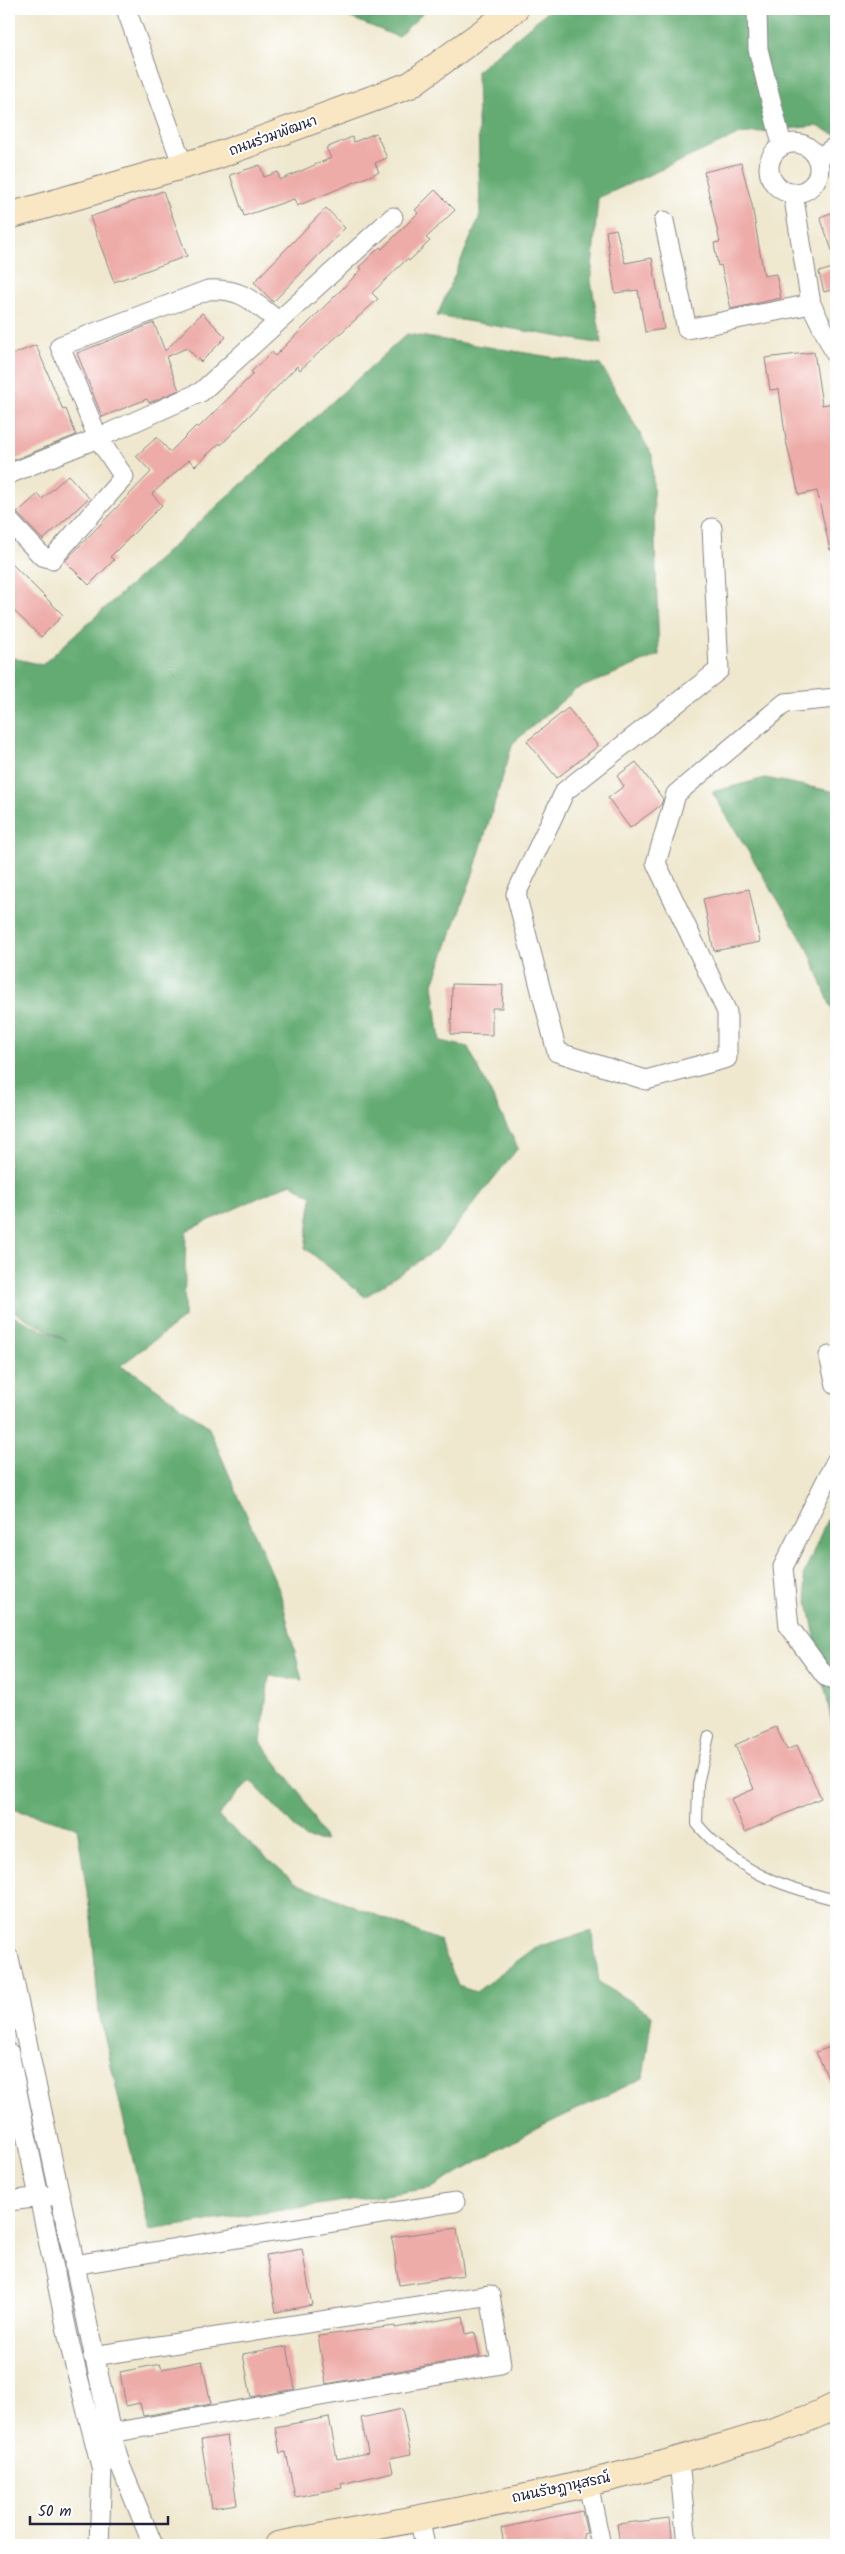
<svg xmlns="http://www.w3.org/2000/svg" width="845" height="2554" font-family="Kalam,'Playpen Sans Thai',sans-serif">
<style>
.forest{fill:#64ab72;stroke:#436656}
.building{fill:#eeaca8}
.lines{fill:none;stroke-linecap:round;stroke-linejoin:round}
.lane-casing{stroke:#888585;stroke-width:12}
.street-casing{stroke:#888585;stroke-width:21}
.secondary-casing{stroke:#888585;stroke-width:28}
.lane{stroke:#fff;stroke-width:10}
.street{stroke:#fff;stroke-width:19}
.secondary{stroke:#f9e7c3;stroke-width:26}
.labels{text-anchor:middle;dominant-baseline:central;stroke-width:4;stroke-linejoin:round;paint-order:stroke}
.street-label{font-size:14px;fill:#22223b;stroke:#fff}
</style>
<rect width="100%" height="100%" fill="#fff"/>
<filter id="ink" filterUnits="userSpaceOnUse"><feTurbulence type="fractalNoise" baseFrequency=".02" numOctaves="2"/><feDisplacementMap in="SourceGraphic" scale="10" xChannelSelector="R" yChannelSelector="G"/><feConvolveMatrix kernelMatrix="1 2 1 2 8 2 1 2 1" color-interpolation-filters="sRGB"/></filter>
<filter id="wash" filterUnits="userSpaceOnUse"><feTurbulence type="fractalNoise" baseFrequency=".0096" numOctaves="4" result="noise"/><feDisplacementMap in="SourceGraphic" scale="20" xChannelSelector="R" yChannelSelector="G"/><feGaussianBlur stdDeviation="1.12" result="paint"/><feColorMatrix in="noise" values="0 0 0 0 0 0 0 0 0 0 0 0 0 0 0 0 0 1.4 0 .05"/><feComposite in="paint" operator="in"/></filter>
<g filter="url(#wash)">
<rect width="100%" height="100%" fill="#efe8cf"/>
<path class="forest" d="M329 9H427L398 37Z
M550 9H836V135L816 126 740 134 598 198 591 281 602 344 437 316 480 216 477 71Z
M407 334 601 365 652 455 659 655 575 690 513 743 472 877 433 984 440 1041 468 1047 518 1148 437 1249 365 1297 305 1248 312 1197 291 1183 186 1231 184 1318 120 1366 138 1375 208 1426 280 1592 302 1680 269 1676 261 1742 302 1796 325 1841 305 1838 250 1780 218 1816 295 1882 440 1941 458 1986 476 1992 536 1947 592 1931 599 1982 652 2015 643 2078 532 2131 432 2188 149 2230 99 2013 91 1918 77 1827 9 1808V1314L67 1341 9 1309V657L42 665Z
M765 778 836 792V1020L809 951 712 792Z
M836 1498V1745L803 1576Z"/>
<g id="blocks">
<path class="building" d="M376 133 387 158 375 163 379 172 297 206 294 199 244 216 230 175 260 165 264 177 278 172 280 180 331 158 326 148 352 137 354 142Z
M741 163 752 205 764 276 776 274 781 298 731 309 721 265 718 266 714 243 720 242 704 172Z
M435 190 455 210 426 238 430 241 409 261 407 259 372 293 378 299 300 370 297 366 221 445 220 443 195 466 189 460 152 494 162 505 110 557 114 560 89 585 65 561 151 472 136 456 157 437 170 452 196 426 198 428 253 374 251 372 272 352 275 356 362 269 359 267 380 247 382 249 418 213 415 210Z
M163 191 187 256 114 282 90 217Z
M326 208 345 228 273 302 254 282Z
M836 211V255L834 256 820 217Z
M616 229 625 263 652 258 664 329 645 332 638 290 615 293 606 231Z
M836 267V289L824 292 819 272Z
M202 313 226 337 201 362 187 348 166 357 179 390 149 403 147 399 102 417 77 353 154 323 165 351Z
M36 345 63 410 66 409 76 435 9 462V356Z
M814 352 822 405 833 403 836 429V549L830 550 817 491 799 495 786 441 779 389 770 390 765 358Z
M68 475 89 498 43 540 17 513 38 494 42 499Z
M9 561 63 615 41 637 9 606Z
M568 708 598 746 557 778 527 741Z
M636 762 663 799 661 805 630 828 608 798 624 786 617 776Z
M749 889 760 942 714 951 703 899Z
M452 984 503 985 502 1008H492V1035L451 1034Z
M776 1727 787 1750 797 1745 821 1798 745 1832 731 1799 754 1789 735 1745Z
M836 2045V2094L816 2052Z
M457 2228 464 2275 399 2285 392 2237Z
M302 2249 312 2305 276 2312 266 2255Z
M463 2316 466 2334 475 2332 480 2356 326 2384 318 2336 395 2326V2328Z
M287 2346 295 2389 251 2397 243 2354Z
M202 2361 211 2404 143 2416 140 2403 126 2406 120 2372 160 2364 162 2369Z
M402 2409 411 2454 390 2458 393 2472 341 2484 342 2488 295 2497 286 2452 280 2453 275 2427 329 2417 337 2459 368 2453 361 2418Z
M227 2436 237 2504 212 2508 201 2440Z
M582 2511 587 2533 583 2534 585 2545H504L501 2528Z
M670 2518 673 2545H620L617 2524Z"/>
</g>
</g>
<g filter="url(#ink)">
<use href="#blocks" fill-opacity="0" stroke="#888585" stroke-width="1"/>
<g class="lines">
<defs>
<path id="lane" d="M709 1736 698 1784 697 1824C738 1872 777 1885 836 1900"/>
<path id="street" d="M126 9 183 166
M757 9 758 49 782 145
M769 168a25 25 0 1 1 50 0a25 25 0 1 1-50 0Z
M817 159 836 146
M793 193 811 304 836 355
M664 221 687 329 811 304
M9 474 98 438 201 392 393 217
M9 521 42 556 52 559 124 477 98 438 60 346 208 290C242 288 252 301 278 321
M712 528 719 670 565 791 516 894 557 1052 646 1080 727 1058V1012L656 863 676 794 785 703 836 698
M829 1356 836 1385
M836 1461 783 1567 789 1627 825 1676 836 1682
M9 1958 111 2433 121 2467 153 2545
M9 2053 71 2350 102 2470 99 2545
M9 2201 50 2196
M74 2265 455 2202
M93 2356 490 2295 501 2364 111 2433
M679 2460 687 2545
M588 2484 601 2545
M419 2518 425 2545"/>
<path id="secondary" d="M9 216 216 156 410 85 515 9
M278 2545C422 2517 567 2494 708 2451 752 2438 795 2426 836 2406"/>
</defs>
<use href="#lane" class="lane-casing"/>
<use href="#street" class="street-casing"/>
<use href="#secondary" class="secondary-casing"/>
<use href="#lane" class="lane"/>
<use href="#street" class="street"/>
<use href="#secondary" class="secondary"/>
</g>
</g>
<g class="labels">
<g class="street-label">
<text transform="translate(273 136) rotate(-20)">ถนนร่วมพัฒนา</text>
<text transform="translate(561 2488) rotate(-12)">ถนนรัษฎานุสรณ์</text>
</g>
</g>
<rect width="845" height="2554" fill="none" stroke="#fff" stroke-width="30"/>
<path d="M30 2516v8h138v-8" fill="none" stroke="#22223b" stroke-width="2.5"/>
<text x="38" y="2516" font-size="15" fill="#22223b" stroke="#ffffff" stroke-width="4" paint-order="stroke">50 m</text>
</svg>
